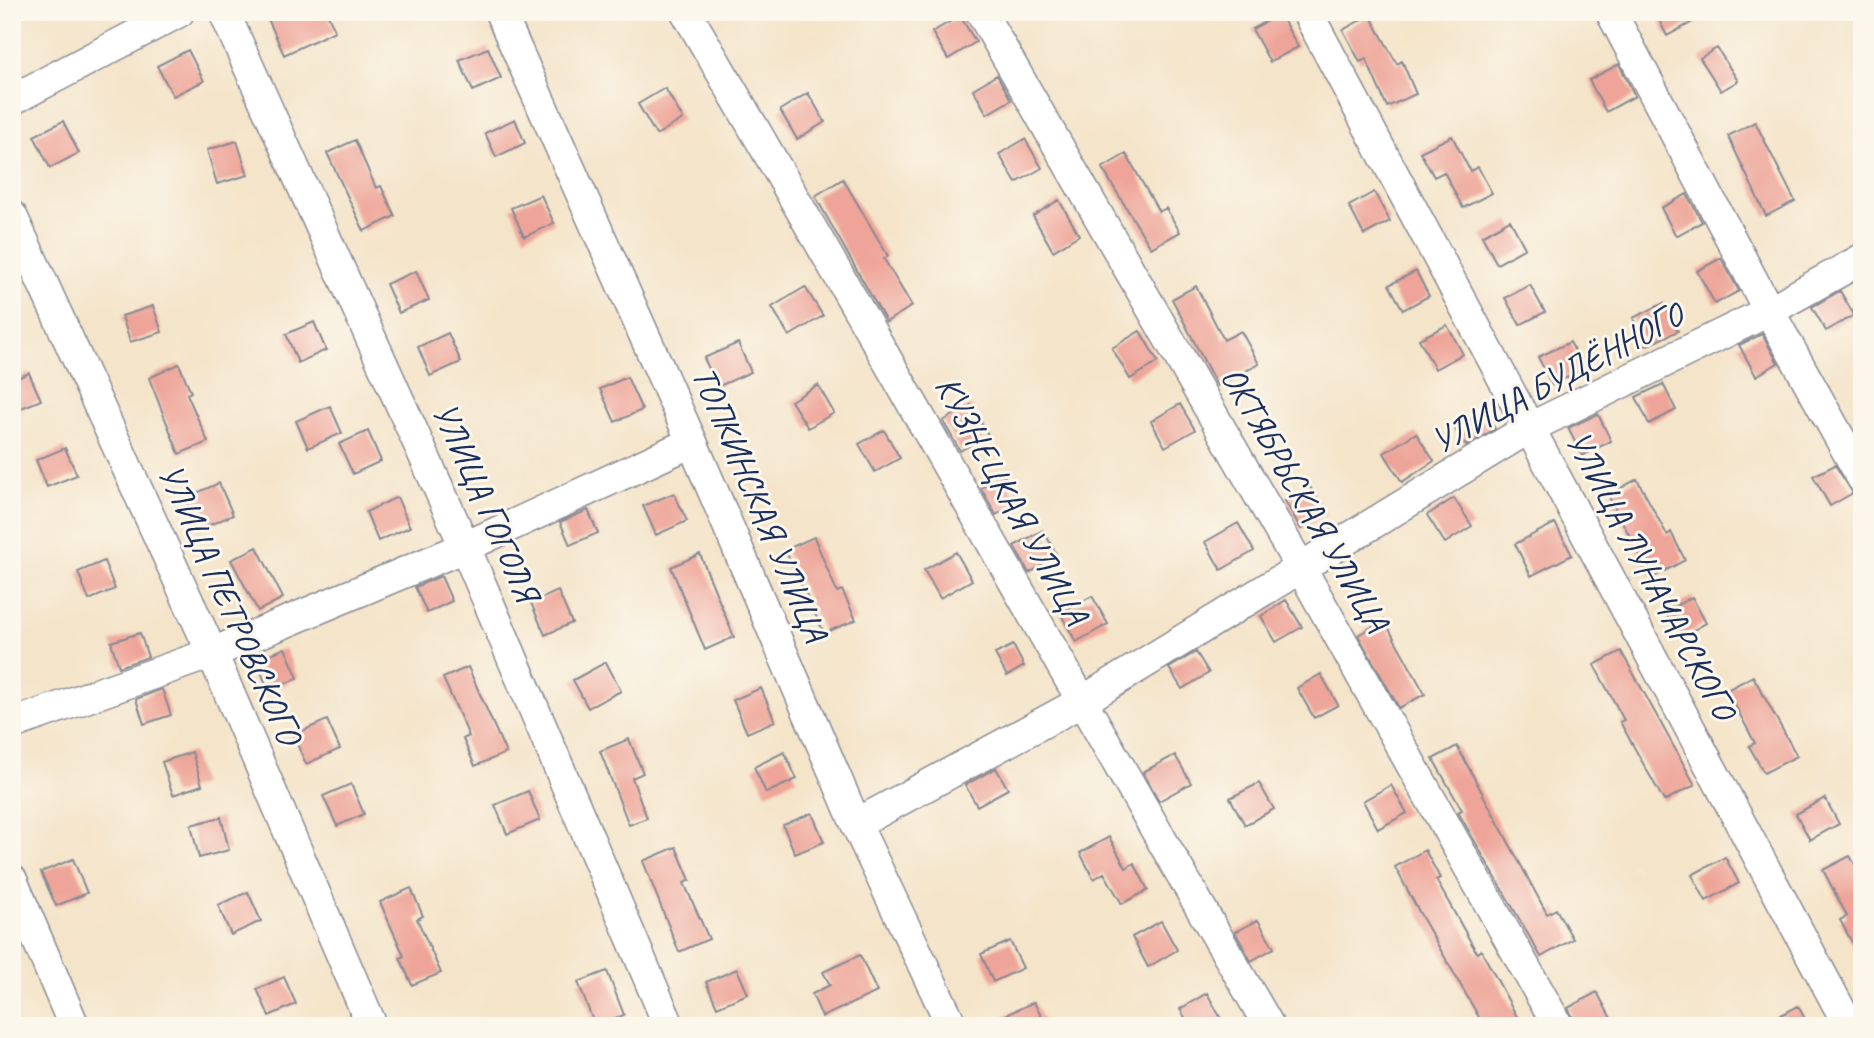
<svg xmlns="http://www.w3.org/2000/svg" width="1874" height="1038" font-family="Caveat,sans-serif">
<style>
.building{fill:#eea498}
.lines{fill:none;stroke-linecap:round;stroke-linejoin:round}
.minor-casing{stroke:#888a94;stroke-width:33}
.minor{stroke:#fff;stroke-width:30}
.labels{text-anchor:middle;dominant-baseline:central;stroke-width:6;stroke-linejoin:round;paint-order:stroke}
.street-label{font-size:35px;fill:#1b2f5e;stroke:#fbf7ec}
</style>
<rect width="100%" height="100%" fill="#fbf7ec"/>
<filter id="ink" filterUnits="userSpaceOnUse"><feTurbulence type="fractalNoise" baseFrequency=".0143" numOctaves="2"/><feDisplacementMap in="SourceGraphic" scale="14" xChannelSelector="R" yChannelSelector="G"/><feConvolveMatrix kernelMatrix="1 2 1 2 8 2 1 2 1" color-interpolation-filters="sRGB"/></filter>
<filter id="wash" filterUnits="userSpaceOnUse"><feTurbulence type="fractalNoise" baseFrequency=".00686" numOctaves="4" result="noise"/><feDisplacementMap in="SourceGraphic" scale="28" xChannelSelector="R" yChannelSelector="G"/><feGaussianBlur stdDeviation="1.57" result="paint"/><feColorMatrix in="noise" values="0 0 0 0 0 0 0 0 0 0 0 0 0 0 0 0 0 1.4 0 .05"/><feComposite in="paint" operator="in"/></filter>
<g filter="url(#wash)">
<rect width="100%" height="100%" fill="#f4e4c9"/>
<g id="blocks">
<path class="building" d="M265 12H327L335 31 284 55Z
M1655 12H1711L1667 36Z
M1280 14 1298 47 1270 62 1252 29Z
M1370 15 1397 64 1402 61 1416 94 1387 107 1366 59 1360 62 1343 30Z
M960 16 976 42 948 59 932 32Z
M488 48 501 78 473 91 459 60Z
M1717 48 1738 81 1721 91 1700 58Z
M188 50 204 81 173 96 157 66Z
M1619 64 1635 96 1606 112 1589 80Z
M997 75 1011 100 987 114 973 89Z
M665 88 683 119 656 135 638 104Z
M808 93 825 122 797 139 780 110Z
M515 119 525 143 496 157 485 133Z
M63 121 79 153 50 168 34 136Z
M1755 122 1795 201 1766 216 1728 136Z
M1452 136 1470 171 1478 167 1492 193 1463 208 1444 172 1434 177 1420 152Z
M1025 139 1042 168 1016 183 999 154Z
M355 140 376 188 381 186 395 216 364 231 327 153Z
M237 141 248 175 217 184 207 150Z
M1126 154 1159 212 1166 208 1180 232 1151 248 1102 168Z
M843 179 888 256 884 259 912 306 886 322 815 196Z
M1374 192 1390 221 1364 235 1349 206Z
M1687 194 1702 222 1676 236 1661 208Z
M541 195 554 223 524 237 511 208Z
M1059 200 1079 235 1053 251 1033 216Z
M1510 220 1525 248 1497 264 1482 236Z
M1721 258 1739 291 1715 304 1697 271Z
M416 271 429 300 399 313 386 284Z
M1416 271 1429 296 1403 310 1389 285Z
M1530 285 1545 312 1520 325 1505 298Z
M1196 286 1224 340 1241 331 1259 364 1217 386 1172 299Z
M805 287 823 316 789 336 772 307Z
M1840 291 1854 315 1826 331 1812 307Z
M1664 303 1678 331 1646 346 1633 318Z
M153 306 162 332 130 342 122 316Z
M314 322 326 350 298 363 286 334Z
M1447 325 1463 354 1435 369 1419 339Z
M1140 331 1158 362 1130 379 1112 348Z
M448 333 461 362 430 376 418 347Z
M1762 334 1778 363 1756 376 1739 345Z
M1570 342 1584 369 1552 385 1538 357Z
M738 343 751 372 717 387 704 358Z
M179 364 191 392 187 394 208 442 179 454 149 378Z
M29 373 41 400 12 412V380Z
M627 377 642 410 615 422 600 389Z
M1663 384 1676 410 1649 424 1636 397Z
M818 385 834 413 808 428 791 401Z
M1180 404 1195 430 1165 447 1151 421Z
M971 405 988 435 960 451 943 421Z
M330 406 342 433 308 448 296 421Z
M1484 411 1495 429 1466 446 1455 429Z
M1598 414 1611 441 1582 456 1568 428Z
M884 430 900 458 875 472 859 444Z
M368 431 381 461 353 474 339 444Z
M1416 433 1434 461 1402 482 1384 453Z
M65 448 77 475 47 487 36 460Z
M1835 465 1853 493 1830 506 1813 476Z
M1004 475 1019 502 996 515 981 488Z
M1637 479 1667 535 1671 532 1685 560 1652 578 1608 495Z
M219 483 233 515 198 530 185 498Z
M1310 487 1326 514 1301 529 1285 501Z
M674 493 687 521 656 535 643 506Z
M397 497 410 527 378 541 366 512Z
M1454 498 1472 526 1445 543 1427 515Z
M588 510 598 533 570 545 560 522Z
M1238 523 1254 551 1221 570 1205 542Z
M1555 523 1572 555 1531 576 1515 544Z
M1043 530 1058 557 1029 573 1014 546Z
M814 537 837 592 842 590 856 620 824 633 785 550Z
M257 547 283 598 258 611 231 560Z
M956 552 972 580 940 598 924 570Z
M700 554 734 637 705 650 671 567Z
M104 561 115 589 89 600 78 572Z
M441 576 452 601 427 613 415 587Z
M558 591 572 623 545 635 531 603Z
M1092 596 1108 624 1076 642 1060 613Z
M1692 597 1706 623 1679 638 1665 612Z
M1286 600 1302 627 1276 642 1261 616Z
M1384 620 1425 694 1399 708 1358 635Z
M140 633 148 657 119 667 111 642Z
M1013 645 1024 666 1007 676 995 654Z
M285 648 298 678 269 691 256 660Z
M1621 651 1695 785 1664 801 1620 722 1624 720 1594 665Z
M1196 652 1209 673 1182 689 1169 668Z
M606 662 621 691 588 708 573 680Z
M468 667 506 753 475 766 463 739 469 736 443 678Z
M1321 674 1338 705 1314 718 1297 688Z
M1753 676 1797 756 1764 773 1749 746 1755 743 1727 690Z
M761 688 775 721 747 733 733 700Z
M162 689 171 715 144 724 136 699Z
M327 720 340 749 306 764 293 735Z
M629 739 643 773 632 778 647 818 629 825 600 751Z
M1457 746 1547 914 1556 909 1573 939 1541 957 1458 812 1462 810 1433 759Z
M192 752 202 785 173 795 162 762Z
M784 752 797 779 766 793 754 767Z
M1175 755 1191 783 1159 801 1143 772Z
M996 768 1008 789 977 806 965 785Z
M1259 783 1274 809 1245 825 1230 798Z
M351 784 364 814 337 826 323 796Z
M1391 785 1407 813 1378 829 1363 801Z
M528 791 540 820 507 834 495 805Z
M1825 798 1839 824 1810 840 1796 814Z
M812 813 824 842 795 854 783 825Z
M221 817 229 850 199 858 191 825Z
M1109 837 1126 868 1134 863 1148 890 1122 904 1104 873 1094 879 1080 853Z
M676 847 690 880 684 883 709 939 679 952 643 861Z
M1425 850 1440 878 1436 880 1477 953 1481 950 1522 1026H1484L1423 919 1395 867Z
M1850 856 1862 877V961L1840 920 1847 916 1823 870Z
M1725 857 1739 883 1706 901 1692 875Z
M73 859 87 893 56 906 41 872Z
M411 888 423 916 417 919 441 973 412 985 400 958 404 956 380 902Z
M248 892 261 921 231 935 218 905Z
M1258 920 1274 948 1251 961 1235 932Z
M1161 921 1177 950 1148 967 1132 937Z
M1010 941 1023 968 993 982 981 954Z
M860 955 877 992 822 1017 812 994 830 985 823 972Z
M737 969 748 994 717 1007 706 982Z
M607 971 624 1015 595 1026 578 982Z
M284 977 296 1004 269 1016 257 989Z
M1597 992 1615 1026H1577L1568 1008Z
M1207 993 1225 1026H1190L1180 1009Z
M1034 1002 1046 1026H982Z
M1798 1006 1809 1026H1760Z"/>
</g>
</g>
<g filter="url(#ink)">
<use href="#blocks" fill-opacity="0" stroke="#888a94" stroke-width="2"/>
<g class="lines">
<defs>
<path id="minor" d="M224 12 465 547 669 1026
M500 12 692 442 856 824 952 1026
M686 12C883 348 1073 689 1269 1026
M981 12 1302 570 1558 1026
M1307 12 1849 1026
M1611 12 1769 311 1862 478
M12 100 179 12
M12 216 212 653 372 1026
M12 724 212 653 465 547 692 442
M856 824 1081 702 1529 428 1769 311 1862 259
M12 880 74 1026"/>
</defs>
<use href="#minor" class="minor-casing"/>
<use href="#minor" class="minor"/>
</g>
</g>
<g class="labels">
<g class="street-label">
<text transform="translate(1557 378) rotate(-28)">УЛИЦА БУДЁННОГО</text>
<text transform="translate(1305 499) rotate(60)">ОКТЯБРЬСКАЯ УЛИЦА</text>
<text transform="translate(1012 500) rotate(61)">КУЗНЕЦКАЯ УЛИЦА</text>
<text transform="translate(486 502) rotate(66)">УЛИЦА ГОГОЛЯ</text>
<text transform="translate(760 504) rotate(67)">ТОПКИНСКАЯ УЛИЦА</text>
<text transform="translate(1651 575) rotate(62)">УЛИЦА ЛУНАЧАРСКОГО</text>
<text transform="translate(230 604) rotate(66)">УЛИЦА ПЕТРОВСКОГО</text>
</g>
</g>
<rect width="1874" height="1038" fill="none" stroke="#fbf7ec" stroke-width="42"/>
</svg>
